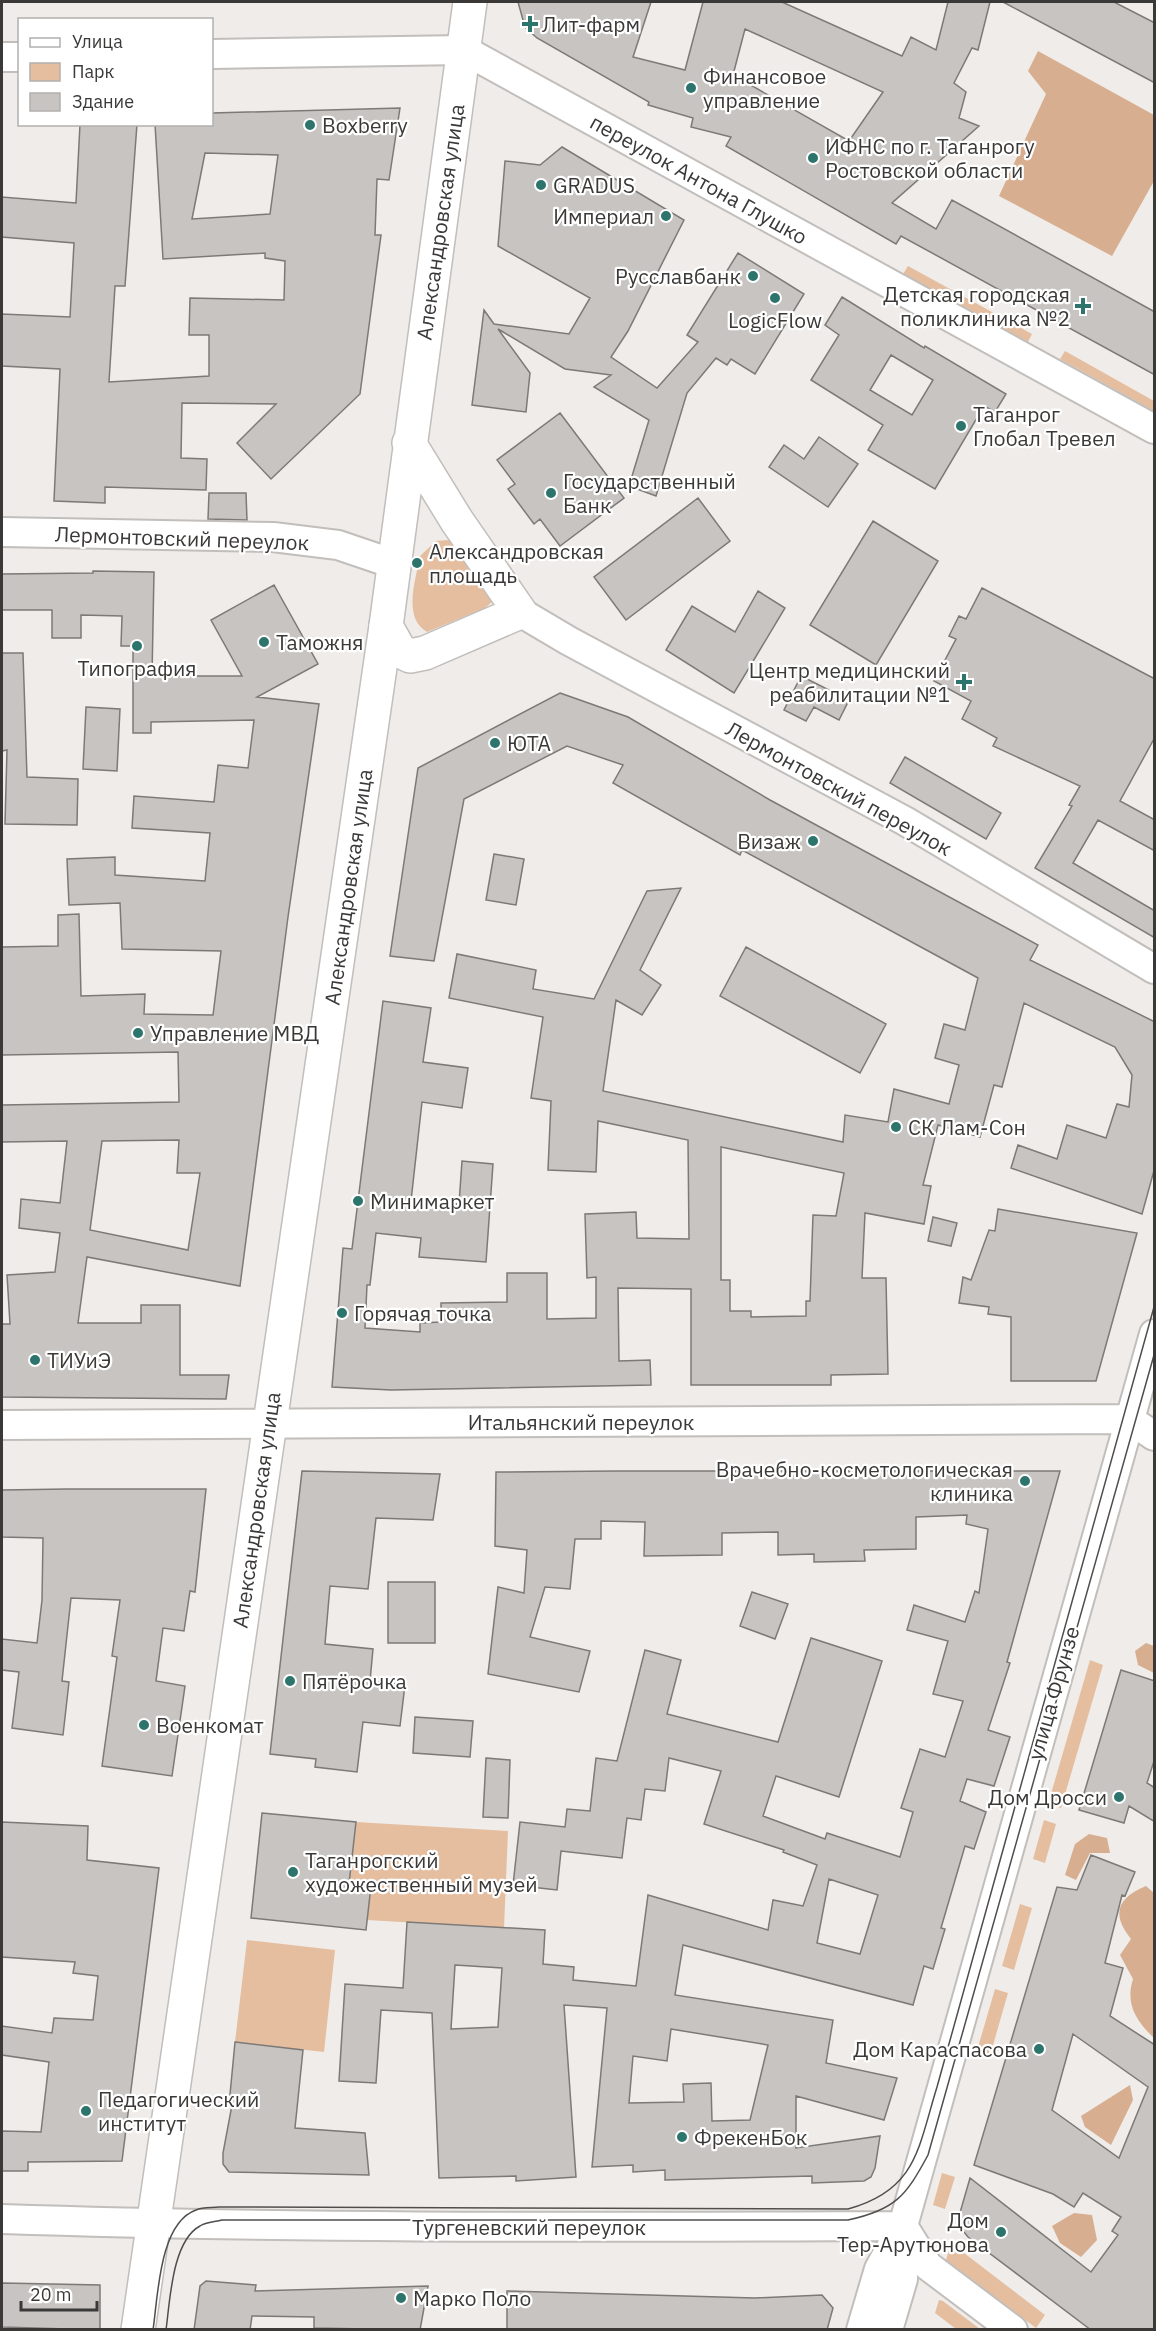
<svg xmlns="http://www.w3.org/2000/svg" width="1156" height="2331" font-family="'IBM Plex Sans',sans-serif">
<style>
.green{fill:#e5bea0}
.forest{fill:#d7af90}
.building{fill:#c7c4c1;stroke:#7c7977;stroke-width:1.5;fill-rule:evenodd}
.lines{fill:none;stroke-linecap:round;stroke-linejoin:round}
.minor-casing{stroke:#c1bebb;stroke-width:32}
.tertiary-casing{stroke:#c1bebb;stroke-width:36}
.secondary-casing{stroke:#c1bebb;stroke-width:36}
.minor{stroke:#fff;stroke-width:28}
.tertiary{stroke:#fff;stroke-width:33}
.secondary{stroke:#fff;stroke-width:33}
.tram{stroke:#504e4d;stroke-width:1.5}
.poi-dot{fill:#2c746c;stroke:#fff;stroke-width:2}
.labels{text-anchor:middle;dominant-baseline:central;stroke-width:4.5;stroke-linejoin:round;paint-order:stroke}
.poi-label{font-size:21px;fill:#3b3938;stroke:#fff;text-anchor:start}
.street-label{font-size:21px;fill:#3b3938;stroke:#fff}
</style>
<rect width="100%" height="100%" fill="#f0ece9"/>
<path class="green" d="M908 266 1032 334 1028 342 903 274Z
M1065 351 1154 401V411L1060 359Z
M448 540 459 545 493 594 492 602 485 608 427 632C402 618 416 579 420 556L436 541Z
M1090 1660 1103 1665 1061 1808 1048 1804Z
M1044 1820 1056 1824 1045 1863 1033 1859Z
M356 1822 508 1831 504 1928 367 1920 371 1886 330 1882Z
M1020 1904 1032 1908 1014 1970 1002 1966Z
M247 1940 335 1950 324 2052 235 2042Z
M995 1989 1008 1993 989 2059 976 2054Z
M942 2173 955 2177 945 2209 933 2205Z
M951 2243 1045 2315 1036 2328 946 2260Z
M939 2300 943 2301 980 2329H956L935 2313Z"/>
<path class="forest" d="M1038 51 1154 115V181L1112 256 999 196 1046 94 1028 71Z
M1146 1643 1154 1646V1673L1138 1665 1135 1651Z
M1089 1834 1107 1838 1110 1853H1090L1076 1880 1065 1875 1075 1844Z
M1146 1886 1154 1893V2038C1136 2021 1125 2004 1133 1979L1120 1955 1131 1939C1111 1914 1117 1898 1146 1886Z
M1130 2085 1133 2100 1111 2145 1085 2127 1081 2116Z
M1074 2213 1092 2215 1097 2240 1081 2257 1060 2243 1052 2226Z"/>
<path class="building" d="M518 2H651L633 57 685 70 703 2H782L902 56 911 37 936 50 948 2H990L978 50 972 48 954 83 966 92 959 118 979 126 892 203 936 229 952 200 1155 312V375L901 236 896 244 726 146 731 137 691 127 693 118 648 105 649 102 537 38 525 27ZM745 29 883 92 849 141 733 75Z
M1003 2H1114L1155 23V83Z
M400 108 389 180 377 179 375 235H381L360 394 271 479 237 443 276 404 182 403 181 458 207 459 206 490 105 487V503L54 501 60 369 2 366V314L70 317 74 243 2 237V197L76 203 80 124H137L125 286H115L109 382 209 376V335H189L190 298 284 300 285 261 265 258V253L163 259 155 124H212V113ZM205 153 278 155 270 214 192 219Z
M562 147 684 220 628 331 611 357 657 388 698 342 687 335 738 253 804 294 755 374 731 359 727 365 716 358 687 393 656 496 629 486 649 420 594 387 611 375 565 369 498 329 530 373 526 412 472 405 484 310 494 324 569 334 590 298 498 246 505 161 540 165Z
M842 297 924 348 925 346 1006 394 995 412 984 406 935 489 868 450 883 425 811 380 839 335 825 325ZM891 355 933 380 912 415 870 390Z
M560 413 624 498 560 546 540 519 534 524 508 489 515 484 497 460Z
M819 437 858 464 828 507 769 467 784 445 804 459Z
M209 493H246L247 520 208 519Z
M698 498 730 541 626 620 594 577Z
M873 521 938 561 876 665 810 625Z
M93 571 154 572 152 676H242L211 620 274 585 318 664 257 697 319 704 288 917 240 1286 87 1257 78 1323H141V1305H180V1375H229L226 1399 2 1397V1324H10L7 1275 55 1272 60 1233 19 1228 21 1199 60 1203 67 1141 2 1142V1105L179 1102 178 1052 2 1055V947L58 946V915L79 914 81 996 145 994 144 1014 213 1015 221 951 122 949 120 903 69 905 67 859 115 857V875L205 881 210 833 132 828 134 796 214 802 218 765 248 768 254 720 151 722V733H133V646H121L122 616 81 615V638H52V610H2V574L93 573ZM179 1140 177 1173H200L188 1250 90 1230 102 1141Z
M982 588 1155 679V737L1120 801 1155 820V851L1098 820 1073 863 1155 911V938L1035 868 1072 806 1069 805 1080 786 993 746 997 738 962 719 971 701 934 681 956 639 949 636 959 616 966 619Z
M758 591 785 608 734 693 666 650 692 606 735 632Z
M2 653H23L27 777 78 779 77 825 5 824 7 750 2 751Z
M801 676 849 700 839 720 814 707 806 721 784 710Z
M560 693 628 717 770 800 1038 945 1030 960 1155 1022V1167L1142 1214 1011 1168 1018 1145 1057 1159 1067 1125 1106 1138 1117 1104 1129 1107 1132 1075 1115 1047 1024 1003 1002 1087 994 1085 980 1137 938 1125 923 1185 931 1186 924 1224 865 1213 862 1278H886L888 1374 831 1375V1385H691V1289L618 1288 619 1361 650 1360 651 1385 391 1390 332 1387 343 1248 352 1249 383 1001 431 1008 423 1062 468 1068 462 1108 422 1102 411 1201 459 1204 462 1161 493 1164 486 1262 419 1257 421 1238 376 1233 370 1285H367L365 1328 420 1332V1323L441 1322V1303L507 1302V1273H547V1319L596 1318V1277L587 1278 585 1214 636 1212 637 1238 689 1239 688 1140 598 1121 596 1172 548 1170 551 1101 531 1098 543 1017 449 998 457 954 536 970 533 989 594 999 647 891 681 888 640 970 661 985 642 1015 616 1000 603 1091 843 1142 845 1115 888 1122 894 1089 949 1104 959 1065 935 1058 944 1024 965 1030 978 978 742 850 740 855 613 783 623 765 567 746 464 799 434 961 390 956 418 768ZM721 1147 844 1173 836 1216 813 1215 810 1301H806V1316L751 1317V1311H730V1280H721Z
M86 707 120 709 117 771 83 769Z
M905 757 1001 813 986 839 890 783Z
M494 854 524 859 516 905 486 900Z
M746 947 886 1024 860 1073 720 996Z
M998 1209 1137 1233 1096 1381H1011V1317L988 1314 989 1307 959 1303 963 1277 971 1280 989 1230 995 1231Z
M933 1217 957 1223 951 1246 928 1241Z
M302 1471 440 1474 433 1520 376 1518 368 1589 330 1586 325 1644 373 1649 370 1681 405 1685 400 1726 363 1722 357 1772 315 1767 316 1759 270 1754Z
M615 1471H1060L1007 1662 1010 1663 988 1730 1010 1737 994 1786 967 1779 960 1801 986 1812 974 1849 965 1846 941 1928 945 1929 933 1969 924 1966 913 2005 683 1945 675 1995 833 2020 826 2063 897 2078 884 2120 796 2096V2148L880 2136 875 2168 871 2177 864 2181 812 2183V2176L665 2180V2170L633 2172V2165L592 2167 607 2008 564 2005 576 2177 516 2181V2176L439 2178 432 2013 381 2010 376 2083 339 2081 345 1984 403 1988 407 1922 545 1930 543 1964 574 1967 573 1980 636 1986 648 1895 768 1930 773 1900 803 1906 817 1865 783 1852 784 1850 704 1824 721 1771 669 1758 665 1791 645 1789 641 1820 627 1818 622 1858 561 1851 557 1890 513 1885 520 1822 565 1827 567 1809 590 1811 596 1758 617 1761 645 1650 681 1660 667 1714 778 1742 811 1638 882 1661 839 1797 776 1776 763 1816 825 1839 827 1833 900 1857 913 1812 901 1808 920 1749 945 1757 963 1701 933 1694 948 1641 907 1630 914 1605 965 1622 975 1591 979 1593 988 1529 966 1524 967 1515 916 1517V1549L864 1550 865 1561 814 1562V1554L778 1555V1532L722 1533V1555L644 1556 645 1522 601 1521V1539H575L570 1589 545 1587 530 1637 590 1651 579 1692 488 1674 498 1587 524 1593 527 1550 495 1546 496 1472ZM829 1879 878 1895 860 1954 817 1943ZM455 1965 502 1968 498 2027 451 2029ZM671 2029 768 2045 750 2120 712 2121 711 2083 683 2084 684 2102 629 2103 633 2056 667 2061Z
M67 1489H206L195 1592 190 1591 184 1631 163 1628 156 1681 185 1686 172 1776 102 1766 117 1657 112 1656 120 1600 71 1598 62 1681 69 1682 63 1735 12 1728 19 1672 2 1670V1639L37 1643 42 1600 43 1538 2 1537V1490Z
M388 1582H435V1643H388Z
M752 1592 788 1604 775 1639 740 1626Z
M1121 1670 1155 1681V1758L1147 1783 1155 1788V1822L1129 1806 1124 1823 1079 1810Z
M415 1717 473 1721 470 1757 413 1753Z
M486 1758 510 1760 508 1818 483 1817Z
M262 1813 356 1822 349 1884 371 1886 366 1930 251 1918Z
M2 1822 88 1826 87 1860 159 1868 122 2161 28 2162V2171H2V2131L41 2132 49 2062 2 2055V2026L52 2033 54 2018 93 2020 98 1976 73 1973 75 1962 2 1957Z
M1091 1855 1135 1872 1125 1896 1122 1895 1105 1963 1123 1968 1110 2016 1155 2045V2330H1091L968 2237 960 2227 959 2216 970 2178 1091 2272 1118 2235 1112 2231 1121 2217 1083 2193 1074 2207 1053 2194 974 2165 1057 1887 1077 1890ZM1073 2034 1148 2087 1119 2158 1052 2110Z
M235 2042 303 2050 295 2128 365 2133 369 2175 229 2172 223 2164V2153L232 2105H229Z
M206 2281 256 2285 255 2291 428 2286 420 2330 314 2328V2317L252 2316 250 2330H194L200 2286Z
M2 2283 100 2285V2330L2 2327Z
M507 2291 755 2298 822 2295 833 2308 827 2330H507Z"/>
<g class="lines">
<defs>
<path id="minor" d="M212 54 464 50 1154 429
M2 57H20
M2 532 273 537 338 545 394 564
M520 612 569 641 905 821 1154 969
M2 1425 1123 1419H1129L1154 1436
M2 2219C302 2229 603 2227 903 2226L928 2266 1013 2330
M861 2330 879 2269 903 2226 1154 1334
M888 2330 903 2279V2228"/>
<path id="tertiary" d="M138 2330 386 626"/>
<path id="secondary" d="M409 443 457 521 520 612 425 653 410 656 400 651 386 626 470 2"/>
</defs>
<use href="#minor" class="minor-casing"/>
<use href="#tertiary" class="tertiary-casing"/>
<use href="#secondary" class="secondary-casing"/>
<use href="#minor" class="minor"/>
<use href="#tertiary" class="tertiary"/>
<use href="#secondary" class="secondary"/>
<path class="tram" d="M153 2330C158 2297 159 2223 196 2210 203 2207 212 2208 219 2207L848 2209C917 2190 918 2148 937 2087L1154 1307
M166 2330C170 2301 172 2241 200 2226 206 2222 215 2222 222 2220H848C895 2210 906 2196 928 2155L1154 1355"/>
</g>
<g class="poi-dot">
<path d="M527 15h6v6h6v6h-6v6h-6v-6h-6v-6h6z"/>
<circle cx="691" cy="88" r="6"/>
<circle cx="310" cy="125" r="6"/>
<circle cx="813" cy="158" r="6"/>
<circle cx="541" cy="185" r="6"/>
<circle cx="666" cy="216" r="6"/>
<circle cx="753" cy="276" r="6"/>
<circle cx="775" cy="298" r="6"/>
<path d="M1080 297h6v6h6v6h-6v6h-6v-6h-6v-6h6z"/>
<circle cx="961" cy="426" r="6"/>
<circle cx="551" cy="493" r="6"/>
<circle cx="417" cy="563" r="6"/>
<circle cx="264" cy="642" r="6"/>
<circle cx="137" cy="646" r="6"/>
<path d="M961 673h6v6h6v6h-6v6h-6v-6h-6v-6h6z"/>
<circle cx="495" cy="743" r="6"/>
<circle cx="813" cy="841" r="6"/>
<circle cx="138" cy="1033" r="6"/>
<circle cx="896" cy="1127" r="6"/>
<circle cx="358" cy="1201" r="6"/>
<circle cx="342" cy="1313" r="6"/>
<circle cx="35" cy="1360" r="6"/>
<circle cx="1025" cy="1481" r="6"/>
<circle cx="290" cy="1681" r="6"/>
<circle cx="144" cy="1725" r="6"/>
<circle cx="1119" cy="1797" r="6"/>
<circle cx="293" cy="1872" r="6"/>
<circle cx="1039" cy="2049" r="6"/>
<circle cx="86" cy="2111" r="6"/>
<circle cx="682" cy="2137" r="6"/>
<circle cx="1001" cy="2232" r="6"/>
<circle cx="401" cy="2298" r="6"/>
</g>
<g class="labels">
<g class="poi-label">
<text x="542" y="24">Лит-фарм</text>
<text x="703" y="76">Финансовое<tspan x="703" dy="24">управление</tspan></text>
<text x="322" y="125">Boxberry</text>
<text x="825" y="146">ИФНС по г. Таганрогу<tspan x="825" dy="24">Ростовской области</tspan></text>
<text x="553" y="185">GRADUS</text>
<text x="654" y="216" text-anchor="end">Империал</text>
<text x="741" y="276" text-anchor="end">Русславбанк</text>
<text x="1070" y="294" text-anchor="end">Детская городская<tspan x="1070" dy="24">поликлиника №2</tspan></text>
<text x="775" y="320" text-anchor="middle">LogicFlow</text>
<text x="973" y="414">Таганрог<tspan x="973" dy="24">Глобал Тревел</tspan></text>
<text x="563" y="481">Государственный<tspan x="563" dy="24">Банк</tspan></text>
<text x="429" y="551">Александровская<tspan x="429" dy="24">площадь</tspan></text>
<text x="276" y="642">Таможня</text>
<text x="137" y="668" text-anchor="middle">Типография</text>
<text x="950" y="670" text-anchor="end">Центр медицинский<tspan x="950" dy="24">реабилитации №1</tspan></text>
<text x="507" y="743">ЮТА</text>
<text x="801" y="841" text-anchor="end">Визаж</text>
<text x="150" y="1033">Управление МВД</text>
<text x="908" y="1127">СК Лам-Сон</text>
<text x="370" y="1201">Минимаркет</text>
<text x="354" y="1313">Горячая точка</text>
<text x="47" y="1360">ТИУиЭ</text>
<text x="1013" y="1469" text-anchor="end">Врачебно-косметологическая<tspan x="1013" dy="24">клиника</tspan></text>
<text x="302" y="1681">Пятёрочка</text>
<text x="156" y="1725">Военкомат</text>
<text x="1107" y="1797" text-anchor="end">Дом Дросси</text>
<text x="305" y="1860">Таганрогский<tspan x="305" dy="24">художественный музей</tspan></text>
<text x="1027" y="2049" text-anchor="end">Дом Караспасова</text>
<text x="98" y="2099">Педагогический<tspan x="98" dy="24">институт</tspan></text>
<text x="694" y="2137">ФрекенБок</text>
<text x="989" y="2220" text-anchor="end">Дом<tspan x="989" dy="24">Тер-Арутюнова</tspan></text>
<text x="413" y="2298">Марко Поло</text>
</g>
<g class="street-label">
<text transform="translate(699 179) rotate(29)">переулок Антона Глушко</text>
<text transform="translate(440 222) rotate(-82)">Александровская улица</text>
<text transform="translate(182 538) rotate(2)">Лермонтовский переулок</text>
<text transform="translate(839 788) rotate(29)">Лермонтовский переулок</text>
<text transform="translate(348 887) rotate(-82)">Александровская улица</text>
<text x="581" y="1422">Итальянский переулок</text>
<text transform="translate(256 1510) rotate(-82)">Александровская улица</text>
<text transform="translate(1053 1693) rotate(-74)">улица Фрунзе</text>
<text x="529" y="2227">Тургеневский переулок</text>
</g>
</g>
<rect width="1156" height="2331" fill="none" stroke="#3b3938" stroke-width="6"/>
<rect x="18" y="18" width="195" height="108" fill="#ffffff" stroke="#b1b0af" stroke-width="1.5"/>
<rect x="30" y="38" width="30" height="9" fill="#ffffff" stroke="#b1b0af" stroke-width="1.5"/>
<text x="72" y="48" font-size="18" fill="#3b3938">Улица</text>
<rect x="30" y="63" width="30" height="18" fill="#e5bea0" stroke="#b1b0af" stroke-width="1.5"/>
<text x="72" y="78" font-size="18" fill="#3b3938">Парк</text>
<rect x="30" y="93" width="30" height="18" fill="#c7c4c1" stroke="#b1b0af" stroke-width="1.5"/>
<text x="72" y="108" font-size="18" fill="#3b3938">Здание</text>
<path d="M21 2301v9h76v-9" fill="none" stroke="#3b3938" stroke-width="3"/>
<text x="30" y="2301" font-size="18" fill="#3b3938" stroke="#ffffff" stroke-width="4.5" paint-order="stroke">20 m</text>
</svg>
